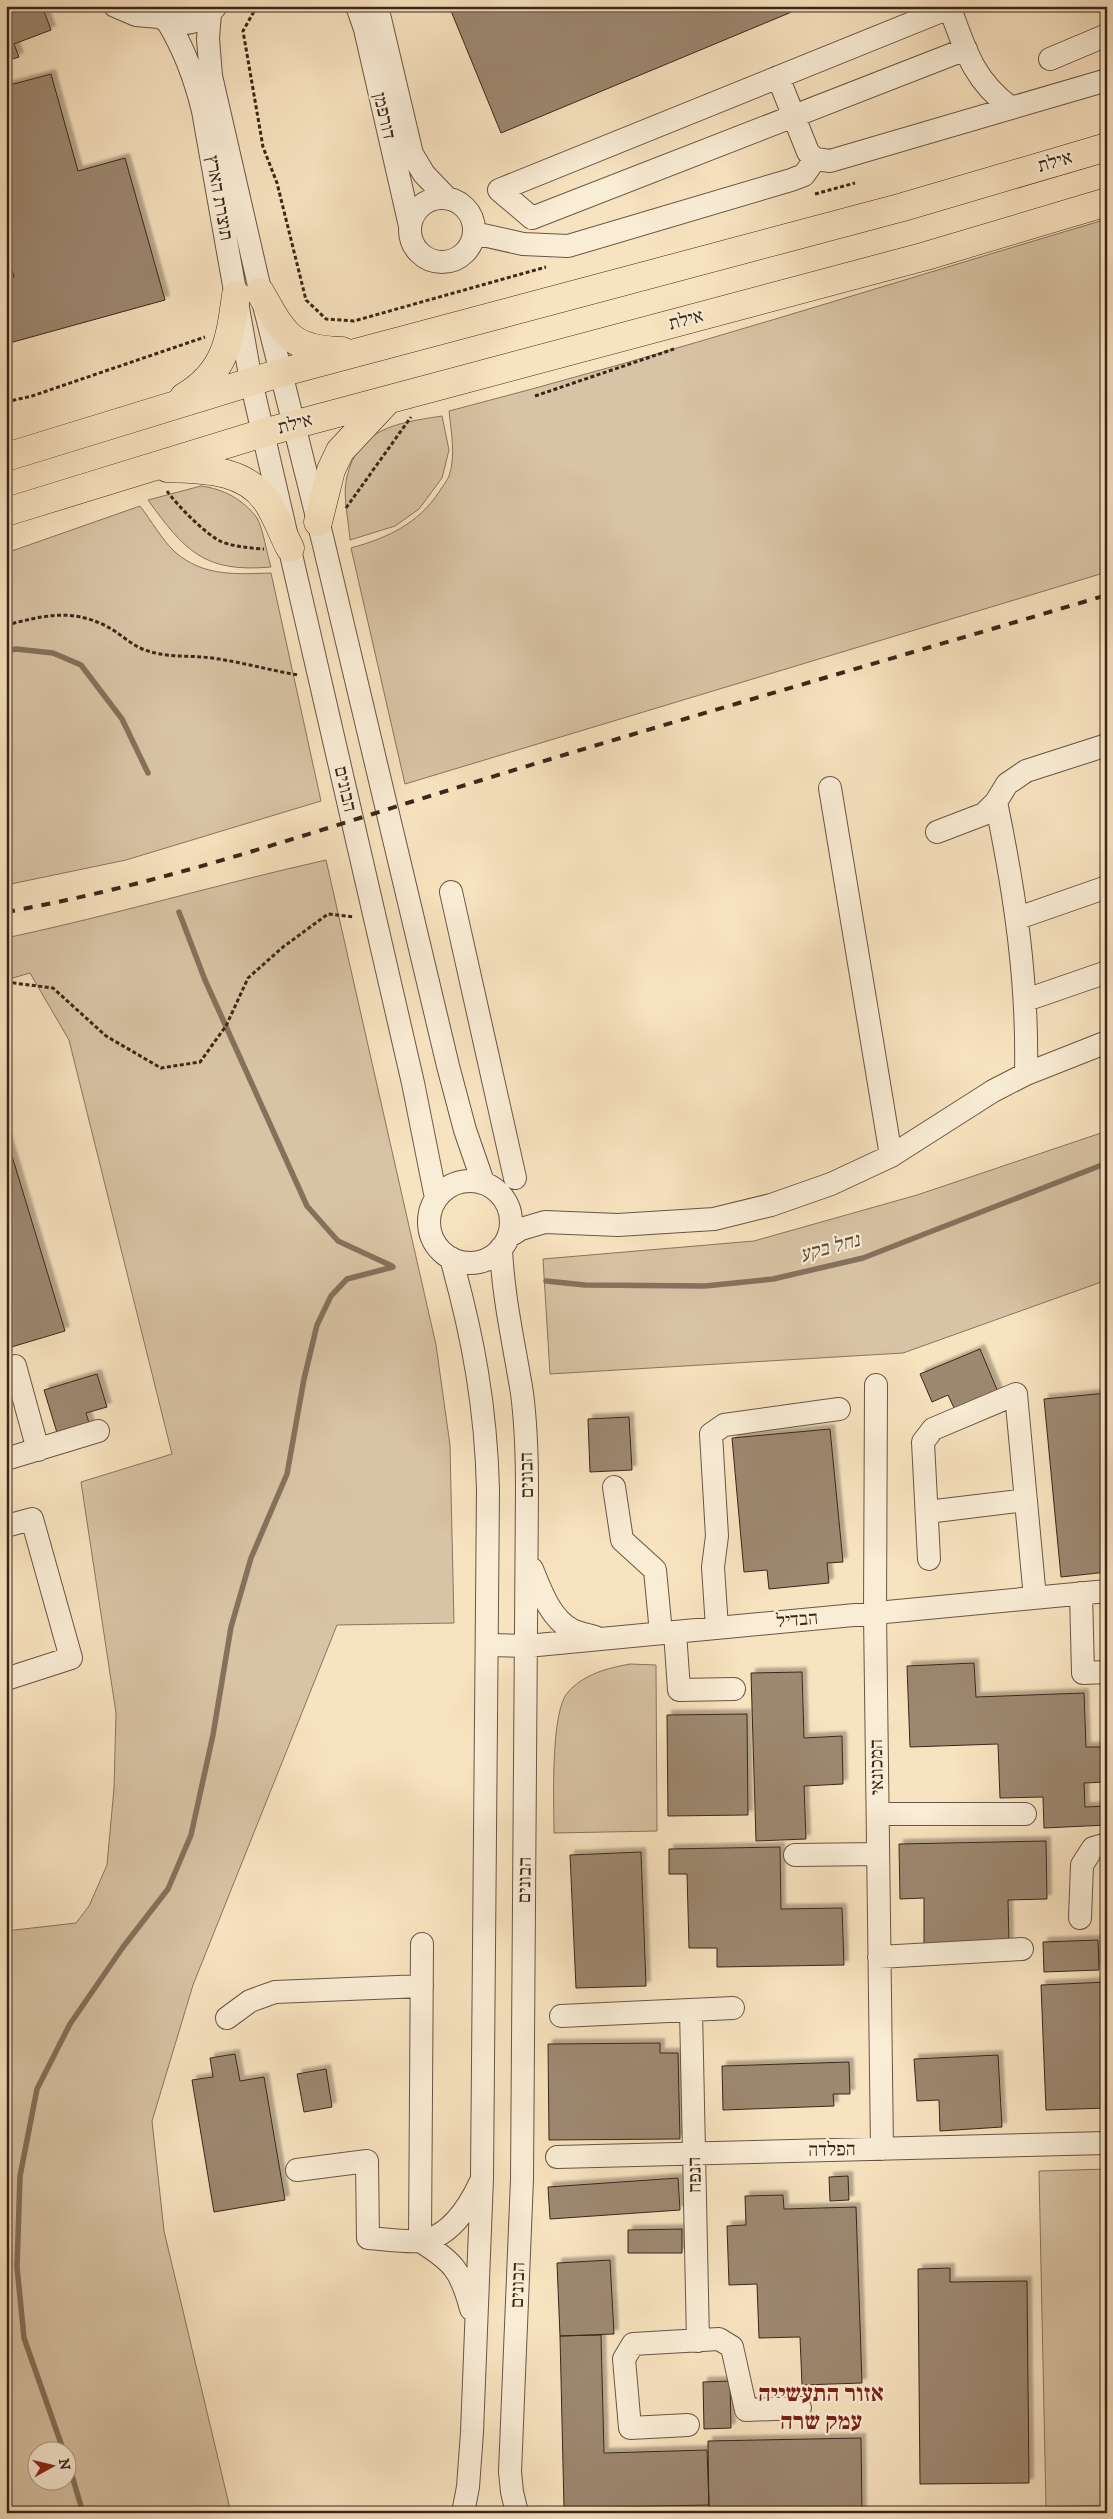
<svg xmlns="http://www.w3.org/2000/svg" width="1113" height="2519" font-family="'IM FELL DW Pica','Frank Ruhl Libre',serif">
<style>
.green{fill:#d8c3a4;stroke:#89745e;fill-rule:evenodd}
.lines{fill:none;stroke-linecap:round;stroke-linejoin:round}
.stream{stroke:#85715b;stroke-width:5.5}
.building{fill:#9d8870;stroke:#3a2619;filter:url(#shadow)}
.minor-casing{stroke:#6a5543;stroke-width:24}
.major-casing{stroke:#3a2619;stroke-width:29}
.path{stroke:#3a2619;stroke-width:3;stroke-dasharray:4 2.5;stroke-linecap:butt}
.minor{stroke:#faedd6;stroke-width:22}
.major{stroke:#f8e3c0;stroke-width:28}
.rail{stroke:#3a2619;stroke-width:4;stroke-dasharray:9 9;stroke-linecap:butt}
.labels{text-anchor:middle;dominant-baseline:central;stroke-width:4.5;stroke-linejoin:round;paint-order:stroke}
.street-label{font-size:19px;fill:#3a2619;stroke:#faedd6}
.water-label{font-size:20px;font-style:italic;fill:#604c3a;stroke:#faedd6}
.district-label{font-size:24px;font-weight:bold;fill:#7a1f14;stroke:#faedd6}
</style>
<defs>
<filter id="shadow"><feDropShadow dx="4.5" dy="-4.5" stdDeviation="1" flood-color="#0004"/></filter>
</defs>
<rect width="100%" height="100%" fill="#f8e3c0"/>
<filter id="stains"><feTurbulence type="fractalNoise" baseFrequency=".004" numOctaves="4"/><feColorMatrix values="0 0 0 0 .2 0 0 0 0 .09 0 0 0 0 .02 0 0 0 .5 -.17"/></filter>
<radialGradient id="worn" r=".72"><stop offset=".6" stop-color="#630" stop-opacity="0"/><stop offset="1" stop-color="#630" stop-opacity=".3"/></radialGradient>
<path class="green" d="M1107 219V572L405 784 351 548C387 538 418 524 439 492 442 487 447 481 449 476 456 456 451 431 449 411 670 354 888 284 1107 219Z
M442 416 449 450 442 478 419 509 395 526 350 540C349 523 343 497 346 482 355 428 397 423 442 416Z
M201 486C223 489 243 499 257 518 263 528 267 555 271 567 204 573 185 551 148 500Z
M140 506C151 520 162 540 175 552 204 577 236 574 271 573L321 801 126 860 6 885V553Z
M326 860 436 1345 450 1445 454 1623 337 1625 193 1985 152 2121 164 2231 231 2513H6V1931L76 1923 89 1906 107 1865 114 1788 116 1713 81 1482 172 1454 69 1040 30 973 6 980V938C114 915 219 884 326 860ZM38 2452H68V2482H38Z
M1107 1131V1280L903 1353 550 1374 543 1259 754 1241 917 1195Z
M630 1664 656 1665 657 1831 554 1833C554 1804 550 1712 568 1692 584 1674 608 1668 630 1664Z
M1107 2169V2505L1046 2507 1039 2171Z"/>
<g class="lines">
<path class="stream" d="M6 651 16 649 53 653 81 665 122 719 148 773
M179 912 205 980 307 1206 338 1241 392 1266
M546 1281 585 1285 705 1286 773 1279 863 1258 1107 1163
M64 2452 24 2338 17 2267 20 2176 37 2089 70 2024 123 1947 168 1889 191 1835 213 1735 231 1627 251 1558 287 1474 304 1379 317 1325 331 1296 347 1279 393 1267
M68 2462 83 2513"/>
</g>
<path class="building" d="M21 6H42L51 30 14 44 19 57 6 61V12Z
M449 6H806L501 133Z
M51 74 78 171 125 158 165 300 6 344V279L14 277 6 249V86Z
M6 1136 65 1331 8 1348 6 1343Z
M1107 1321V1379L1102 1322Z
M980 1349 998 1392 955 1410 948 1395 932 1402 920 1374Z
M97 1374 107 1407 86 1413 90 1426 58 1436 44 1390Z
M1107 1393V1572L1061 1577 1044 1399Z
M629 1417 632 1470 590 1472 588 1419Z
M830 1429 843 1562 827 1563 829 1583 769 1589 767 1570 744 1572 732 1438Z
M974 1663 976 1697 1084 1693 1086 1747H1107V1782L1084 1783 1085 1807 1107 1806V1825L1044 1828 1043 1797 1000 1798 998 1744 910 1747 907 1666Z
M802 1672 804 1738 842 1736 843 1784 804 1786 806 1839 756 1841 751 1673Z
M747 1714 748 1815 668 1816 667 1715Z
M1046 1841 1047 1899 1008 1900 1009 1943 924 1944V1898L900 1899 899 1844Z
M780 1847 781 1909 842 1908 844 1965 717 1967V1948H689L687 1874H669V1849Z
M641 1852 646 1986 576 1988 570 1855Z
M1098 1940 1099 1970 1044 1972 1043 1942Z
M1107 1982V2108L1046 2110 1041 1985Z
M660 2043V2053H678L680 2139 549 2140 548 2044Z
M235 2054 240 2081 264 2077 285 2200 214 2212 192 2080 213 2077 210 2058Z
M998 2055 1002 2127 940 2131 939 2100 917 2101 914 2059Z
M849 2062 850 2094H833L834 2106 723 2110 722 2066Z
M326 2069 332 2107 304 2112 297 2074Z
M848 2176 849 2200 830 2201 829 2177Z
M678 2178 680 2210 550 2219 548 2187Z
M783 2195 784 2209 856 2207 862 2383 802 2385 800 2337 759 2338 757 2284 729 2285 727 2226 746 2225 745 2196Z
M682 2229V2253H628V2230Z
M610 2260 614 2334 560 2336 557 2263Z
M950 2268V2282L1027 2281 1029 2483 920 2484 918 2269Z
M601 2335 604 2453 707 2450 709 2505 564 2508 560 2336Z
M730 2381 731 2428 704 2429 703 2382Z
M861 2438 862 2513H709L708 2441Z"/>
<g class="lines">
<defs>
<path id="minor" d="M115 6 136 15 159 17
M148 6C165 30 199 28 216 6
M357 6 365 29 410 226
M377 6 412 154 424 174 447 198
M949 6C965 48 972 79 1010 107
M949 8 499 190 532 218 966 49
M210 13 208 39 211 76 258 281 323 541 448 1066 465 1130 483 1182
M167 21C185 50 195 78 203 111L251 381 413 1083 436 1198
M1050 59 1107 35
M778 77 808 152 815 159 830 161 1107 80
M410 230a32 32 0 1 1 64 0a32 32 0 1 1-64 0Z
M474 233 523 244 568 246 791 180 804 175 815 159
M830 788 891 1156
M996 802C1015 894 1028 980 1026 1074
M937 832 984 814 996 802 1007 784 1026 771 1107 745
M451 892 515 1178
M1018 918 1107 887
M1026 1000 1107 972
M429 1222a41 41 0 1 1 82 0a41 41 0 1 1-82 0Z
M508 1237 521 1229 545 1222 618 1225 714 1219 771 1205 831 1184 891 1156 993 1091 1026 1074 1107 1042
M501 1248C503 1297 514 1344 522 1393 526 1424 527 1457 527 1489L522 2179 510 2472 512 2492 517 2513
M451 1258C473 1336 486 1408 488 1489L482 2178 472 2432 468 2487 463 2513
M15 1366 38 1450
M876 1385 875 1613 882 2149
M6 1459 98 1431
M614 1487 622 1540 655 1570 661 1633
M927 1512 1026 1500
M6 1526 32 1519 71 1658 6 1679
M929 1559 923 1442 933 1429 1016 1394 1035 1598
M532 1569C541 1591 550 1618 572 1630 579 1633 588 1635 595 1637
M1081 1593 1083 1673 1107 1672
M717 1628 713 1567 717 1536 711 1434 724 1425 839 1409
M675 1632 679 1690 734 1689
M488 1645 527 1646 1107 1591
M878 1814H1025
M795 1855 878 1854
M1080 1918 1082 1865 1093 1848 1107 1844
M879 1957 1022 1949
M691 2010 698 2341
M561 2016 733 2008
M227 2018 250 2001 275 1992 422 1986
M557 2157 1107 2143
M297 2170 367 2161 368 2238C385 2239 402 2242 418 2241 448 2240 469 2207 480 2183
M420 2241 422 1944
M420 2241C454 2262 461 2271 471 2309
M688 2425 630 2428 624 2359 633 2344 719 2339 732 2347 746 2410 800 2408"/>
<path id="major" d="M260 292C284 334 290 350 342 351
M184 397C226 372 230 340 236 295
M6 457 280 373 903 207 1107 147
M167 468C203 470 242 468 266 500 276 514 282 533 290 548
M6 512 263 433 926 256 1107 202
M318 522 331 470 340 451 387 401"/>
</defs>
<use href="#minor" class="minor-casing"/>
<use href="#major" class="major-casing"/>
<path class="path" d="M257 6 243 31 263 147 277 183 306 300 326 319 354 321 546 267
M815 194 855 183
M535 396 674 349
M6 402 32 396 205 337
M167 491C177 505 206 535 222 542 236 547 249 548 264 549
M346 508 411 417
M6 625C43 616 70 608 106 626 120 633 133 647 148 651 170 658 189 655 212 658 241 662 269 670 298 675
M6 982 53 988 106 1036 161 1068 200 1062 226 1026 248 978 283 947 328 914 354 917"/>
<use href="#minor" class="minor"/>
<use href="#major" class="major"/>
<path class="rail" d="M6 912C165 884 318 830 472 783 683 718 895 658 1107 595"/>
</g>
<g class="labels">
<g class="street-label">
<text transform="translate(384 116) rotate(77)">דורפמן</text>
<text transform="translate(1055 162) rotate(-16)">אילת</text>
<text transform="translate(219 198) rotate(80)">תוצרת הארץ</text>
<text transform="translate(686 320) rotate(-15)">אילת</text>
<text transform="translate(295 424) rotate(-15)">אילת</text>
<text transform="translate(345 789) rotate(77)">הבונים</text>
<text transform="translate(527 1475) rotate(-91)">הבונים</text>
<text transform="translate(797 1620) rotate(-5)">הבדיל</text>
<text transform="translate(877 1767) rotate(-91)">המכונאי</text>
<text transform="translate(525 1880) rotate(-89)">הבונים</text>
<text transform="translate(832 2150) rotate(-1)">הפלדה</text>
<text transform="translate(695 2175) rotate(-91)">הנפח</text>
<text transform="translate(518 2285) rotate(-88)">הבונים</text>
</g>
<g class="water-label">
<text transform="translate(830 1248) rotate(-15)">נחל בקע</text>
</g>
<g class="district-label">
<text x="821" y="2394">אזור התעשייה<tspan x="821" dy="28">עמק שרה</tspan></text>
</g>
</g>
<rect width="1113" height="2519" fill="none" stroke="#f8e3c0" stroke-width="25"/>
<rect x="8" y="8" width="1098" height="2504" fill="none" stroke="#3a2619" stroke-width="2.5"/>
<rect x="12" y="12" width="1088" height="2494" fill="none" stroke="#3a2619"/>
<g transform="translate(52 2466) rotate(82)"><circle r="24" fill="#faedd6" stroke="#ad9d8a"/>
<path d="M0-4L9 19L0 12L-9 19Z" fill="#8f2418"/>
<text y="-8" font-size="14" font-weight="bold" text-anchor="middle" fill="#3a2619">N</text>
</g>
<rect width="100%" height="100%" filter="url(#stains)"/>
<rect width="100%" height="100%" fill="url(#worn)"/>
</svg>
